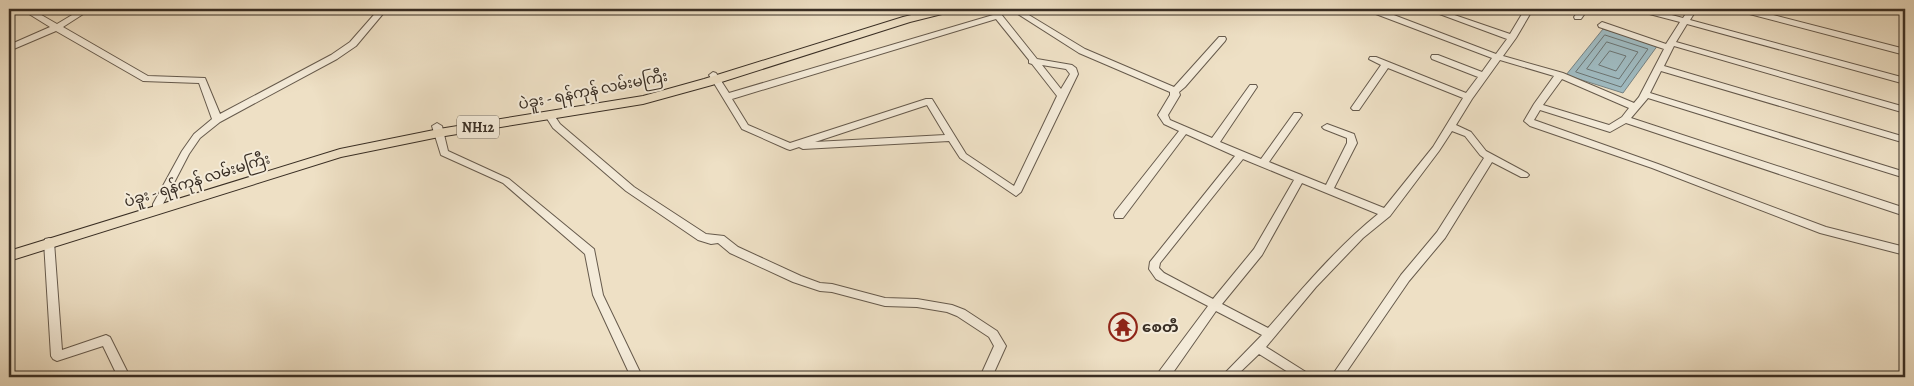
<svg xmlns="http://www.w3.org/2000/svg" width="1914" height="386" font-family="Alegreya,'Noto Sans Myanmar',serif">
<style>
.water{fill:#9fbac0;stroke:#768282}
.lines{fill:none;stroke-linecap:round;stroke-linejoin:round}
.shore{stroke:#6c7472;stroke-width:1}
.minor-casing{stroke:#665a4c;stroke-width:2}
.highway-casing{stroke:#392e24;stroke-width:2}
.minor{fill:#f4ebd9;fill-rule:evenodd}
.highway{fill:#eee0c5;fill-rule:evenodd}
.labels{text-anchor:middle;dominant-baseline:central;stroke-width:4;stroke-linejoin:round;paint-order:stroke}
.shield{fill:#f4ebd9;stroke:#71675a;stroke-width:1}
.shield-label{font-size:14px;font-weight:bold;fill:#392e24}
.street-label{font-size:15px;fill:#392e24;stroke:#f4ebd9}
.poi-label{font-size:15px;font-weight:bold;fill:#392e24;stroke:#f4ebd9;text-anchor:start}
</style>
<rect width="100%" height="100%" fill="#eee0c5"/>
<filter id="stains"><feTurbulence type="fractalNoise" baseFrequency=".004" numOctaves="4"/><feColorMatrix values="0 0 0 0 .2 0 0 0 0 .09 0 0 0 0 .02 0 0 0 .5 -.17"/></filter>
<radialGradient id="worn" r=".72"><stop offset=".6" stop-color="#630" stop-opacity="0"/><stop offset="1" stop-color="#630" stop-opacity=".3"/></radialGradient>
<path class="water" d="M1603 29 1658 45 1623 93 1566 75Z"/>
<g class="lines">
<path class="shore" d="M1605 35 1648 49 1621 87 1576 72Z
M1607 42 1638 52 1619 79 1587 69Z
M1610 51 1626 56 1616 71 1599 65Z"/>
<defs>
<path id="minor" d="M21 9H31L57 24 82 9H91L63 27 148 76 205 78 220 114 331 55 350 42 379 9H387L356 46 337 59 220 122 200 138 189 154 163 204V210L158 214 153 210V204L182 151 194 134 212 119 199 83 143 81 56 31 9 51V45L50 27Z
M989 9H997L1037 59 1072 65 1076 68 1078 74 1021 192 1016 196 960 158 949 141 803 149 799 147 790 150 787 149 742 129 709 75 713 72 716 73 729 93 993 15ZM996 19 1029 60V63L1032 64 1057 96 1014 186 966 154 932 99H926L790 143 748 125 732 99ZM1042 65 1066 69 1070 74 1061 89ZM927 105 945 135 815 142Z
M1010 9H1019L1085 49 1174 87 1219 37H1225L1226 39 1225 41 1185 87 1179 92 1180 95 1168 115 1170 120 1212 138 1250 85H1256L1257 87 1220 142 1261 159 1294 113H1300L1302 115 1269 162 1326 185 1347 143V138L1324 129 1322 127 1327 124 1354 134 1357 143 1334 188 1384 208 1433 147 1463 98 1388 68 1359 110H1353L1351 108 1381 65 1369 59 1370 57H1376L1466 93 1478 77 1432 59 1431 57 1432 55H1438L1482 72 1492 58 1368 11 1367 9H1378L1496 54 1507 39 1426 9H1437L1510 34 1525 9H1533L1516 38 1503 56 1563 73 1634 103 1639 97 1664 49 1599 27 1598 25 1602 22 1605 23 1666 44 1680 22 1638 11 1637 9H1649L1683 18 1689 9H1697L1690 20 1905 78V84L1687 24 1676 42 1905 107V113L1674 46 1664 66 1905 137V143L1661 71 1650 93 1905 172V178L1648 98 1631 118 1905 208V216L1626 123 1610 132 1540 110 1534 120 1658 164 1826 227 1905 247V255L1820 233 1652 168 1530 126 1524 121 1534 104 1554 76 1500 60 1472 99 1456 125 1471 132 1486 151 1527 173 1529 175 1527 177H1521L1492 162 1445 238 1409 281 1343 377H1331L1401 275 1437 232 1484 158 1480 155 1465 136 1452 131 1439 151 1390 216 1363 238 1316 287 1266 347 1309 374 1311 377H1296L1259 354 1235 377H1222L1224 374 1262 335 1216 311 1172 374 1169 377H1155L1208 306 1156 279 1149 269 1150 262 1235 156 1186 134 1123 218H1115L1114 215 1115 212 1179 131 1164 124 1158 115 1170 95V92L1079 53ZM1562 79 1629 108 1622 117 1609 125 1543 105ZM1243 159 1294 180 1254 249 1213 299 1164 273 1159 268 1160 263ZM1302 183 1378 214C1337 247 1303 288 1268 328L1222 304 1262 255Z
M1580 9H1588L1581 19H1575L1574 17Z
M1737 9H1750L1905 49V55L1738 11Z
M551 114 554 115 560 124 634 187 706 234 724 236 738 247 801 276 820 283 832 284 885 298 917 299 952 305 965 310 997 331 1006 346 992 377H980L994 346 989 337 957 316 947 312 917 307 885 306 832 292 820 291 793 282 730 253 718 243 711 244 698 240 626 191 553 128 546 117Z
M437 123 442 126 448 151 509 179 594 249 603 295 640 372 638 375 634 377 630 375 593 295 585 254 503 183 441 155 432 126Z
M49 238 53 239 54 242 62 350 106 335 110 337 128 373 126 377H114L116 373 103 346 57 361 53 359 51 356 44 242 45 239Z"/>
<path id="highway" d="M936 9H956L954 11 910 22 712 85 643 104 439 137 341 157 9 261V251L340 149 439 129 643 96 704 79 903 17Z"/>
</defs>
<use href="#minor" class="minor-casing"/>
<use href="#highway" class="highway-casing"/>
<use href="#minor" class="minor"/>
<use href="#highway" class="highway"/>
</g>
<defs>
<symbol id="temple-ring" viewBox="-11 -11 22 22"><circle r="9.5" fill="#f4ebd9" stroke="#8f2418" stroke-width="1.5"/><path d="M0-6L5-2H3V0L6.5 2.5H4V6H1.5V3h-3V6H-4V2.5H-6.5L-3 0V-2H-5Z" fill="#8f2418"/></symbol>
</defs>
<g fill-rule="evenodd">
<use href="#temple-ring" x="1107" y="311" width="32" height="32"/>
</g>
<g class="labels">
<rect class="shield" x="457" y="115.5" width="42" height="23" rx="4"/>
<g class="shield-label">
<text x="478" y="127">NH12</text>
</g>
<g class="street-label">
<text transform="translate(593 90) rotate(-11)">ပဲခူး - ရန်ကုန် လမ်းမကြီး</text>
<text transform="translate(197 180) rotate(-17)">ပဲခူး - ရန်ကုန် လမ်းမကြီး</text>
</g>
<g class="poi-label">
<text x="1142" y="327">စေတီ</text>
</g>
</g>
<rect width="1914" height="386" fill="none" stroke="#eee0c5" stroke-width="30"/>
<rect x="10" y="10" width="1894" height="366" fill="none" stroke="#392e24" stroke-width="2.5"/>
<rect x="15" y="15" width="1884" height="356" fill="none" stroke="#392e24"/>
<rect width="100%" height="100%" filter="url(#stains)"/>
<rect width="100%" height="100%" fill="url(#worn)"/>
</svg>
